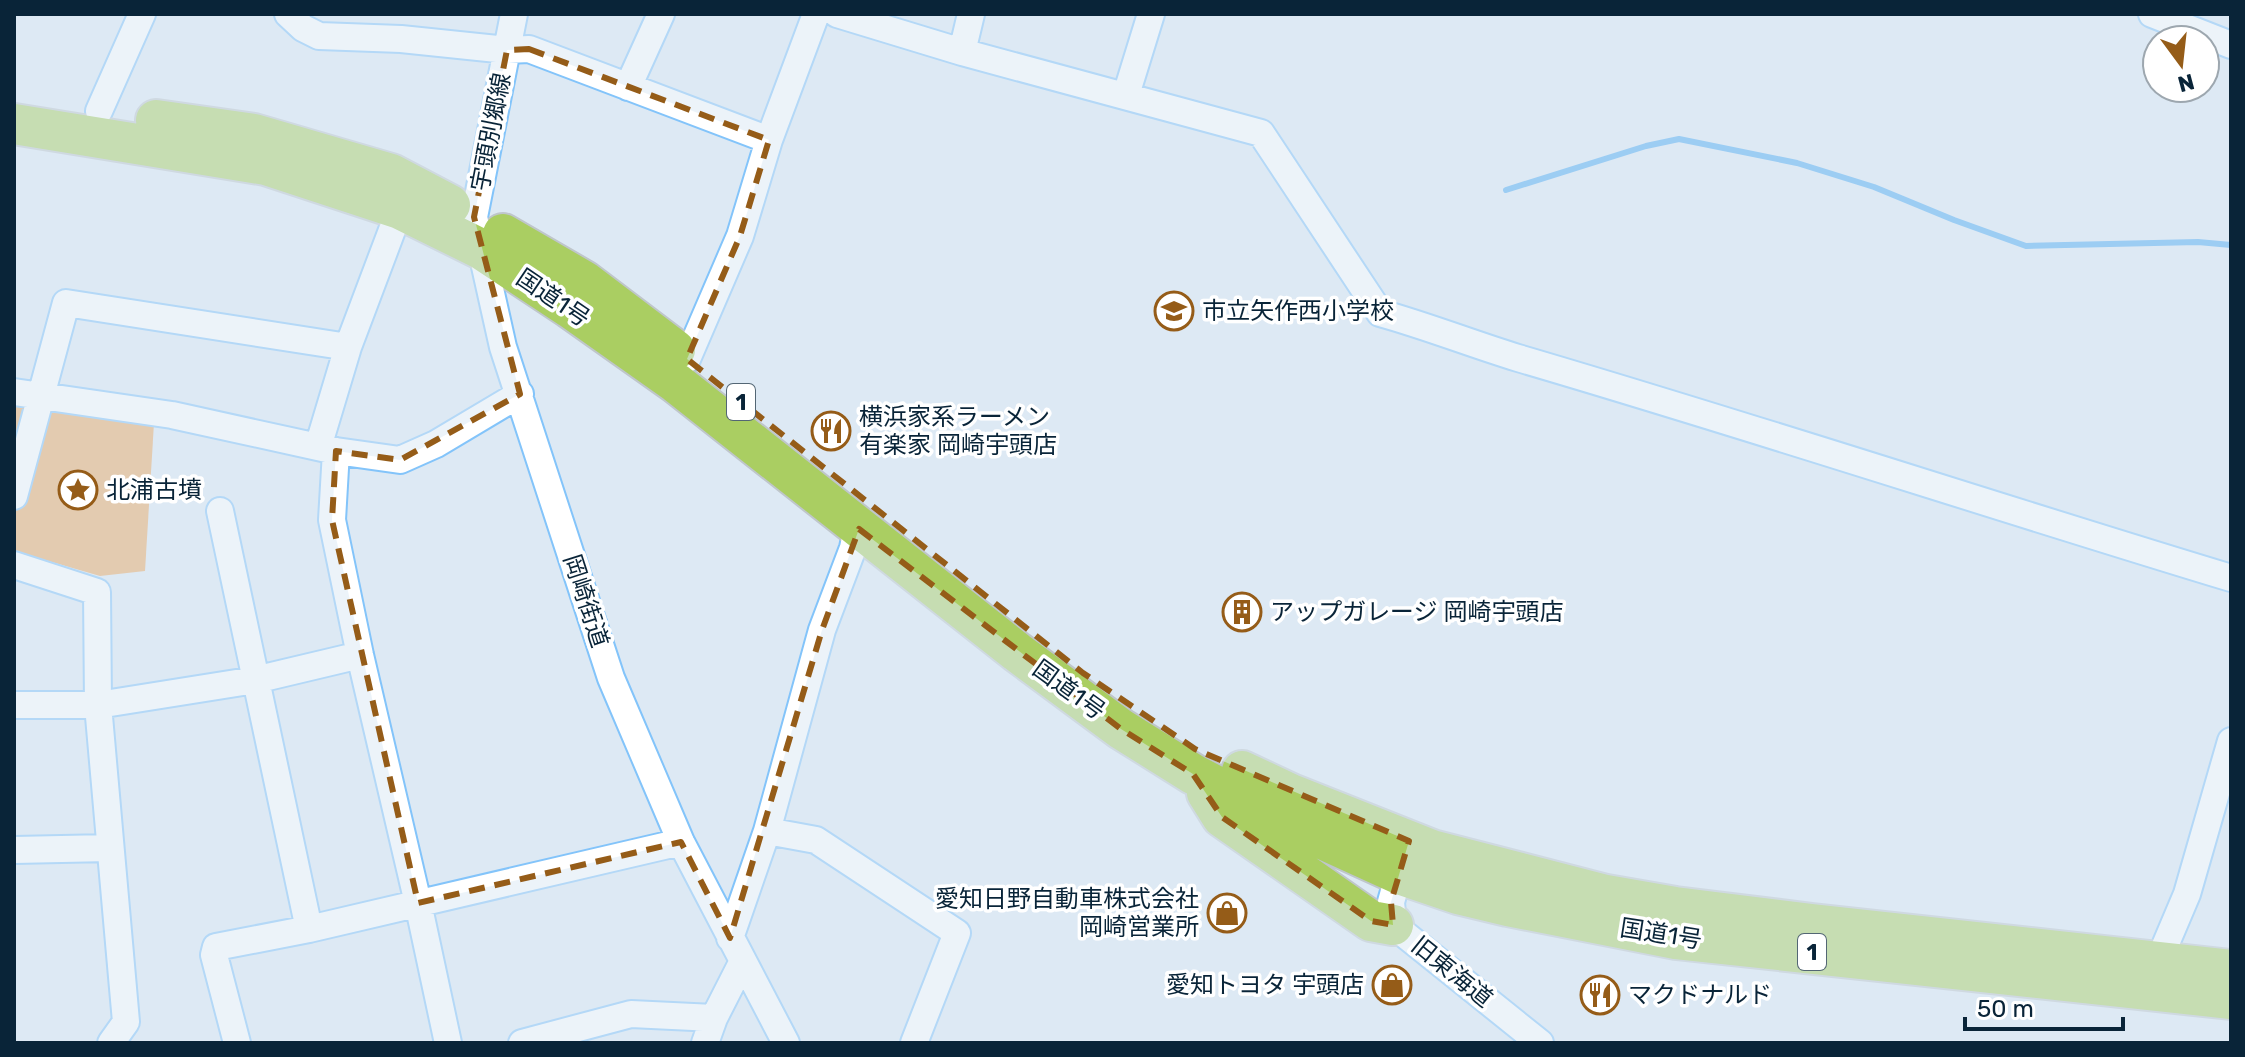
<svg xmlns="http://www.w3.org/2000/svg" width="2245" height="1057" font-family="Rubik,'Noto Sans JP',sans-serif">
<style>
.green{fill:#eca65e}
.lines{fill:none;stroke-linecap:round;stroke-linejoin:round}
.stream{stroke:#4eaaf2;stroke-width:6}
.minor-casing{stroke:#83c4fa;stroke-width:30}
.highway-casing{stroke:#bfc6cb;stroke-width:44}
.minor{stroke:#fff;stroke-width:26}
.highway{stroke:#aace62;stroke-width:40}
.marked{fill:none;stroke:#955c18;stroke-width:6;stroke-dasharray:16 10;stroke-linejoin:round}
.labels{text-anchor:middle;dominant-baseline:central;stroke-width:7;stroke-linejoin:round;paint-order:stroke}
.shield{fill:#fff;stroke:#536674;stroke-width:2}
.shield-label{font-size:22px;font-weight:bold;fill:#092438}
.street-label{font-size:24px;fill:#092438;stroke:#fff}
.poi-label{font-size:24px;fill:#092438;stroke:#fff;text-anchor:start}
</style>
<rect width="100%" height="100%" fill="#dde9f4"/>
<path class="green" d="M14 398 154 423 145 571 100 576 14 551Z"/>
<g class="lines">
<path class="stream" d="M1506 190 1646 146 1679 139 1797 163 1874 187 1954 220 2026 246 2198 242 2231 245"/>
<defs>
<path id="minor" d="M288 14 303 28 319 36 401 39 507 50 529 49 769 140
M514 14 474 217 503 347 611 678 681 842 786 1043
M837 14 962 52 1261 133 1380 313C1427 326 1472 344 1518 358 1757 428 1993 506 2231 578
M2152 14 2231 45
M962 52 971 14
M628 87 661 14
M1126 95 1151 14
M99 111 142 14
M687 359 740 236 769 140 816 14
M14 392 172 415 336 451 400 460 436 444 520 394
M318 447 348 347 400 209
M336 451 332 520 360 655 418 903 448 1043
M14 496 66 303 348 347
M220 511 309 929
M14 565 97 592 98 705 126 1022 111 1043
M14 705H98L255 680 360 655
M767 831 816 840 957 933 914 1043
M14 850 109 848
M1403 859 1391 902 1393 925 1540 1043
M730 938 767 831 822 630 853 548 857 528
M2159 960 2187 894 2231 741
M237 1043 214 955 216 947 309 929 681 842
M522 1043 631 1014 714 1018
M705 1043 714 1018 743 961"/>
<path id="highway" d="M156 120 254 134 391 174 450 205
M14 124 266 165 400 209 481 249 570 308 676 383 1017 652 1121 729 1193 774 1285 822 1399 874 1458 894 1508 906 1676 939 2231 999
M503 234 584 281 675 350
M1242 771 1291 794 1432 850 1606 895 1675 907 1812 924 2231 970
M1207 793 1222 817 1371 921 1393 925"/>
</defs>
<use href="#minor" class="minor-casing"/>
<use href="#highway" class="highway-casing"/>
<use href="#minor" class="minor"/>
<use href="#highway" class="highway"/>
</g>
<path d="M0 0H2245V1057H0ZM529 49 769 140 740 236 687 359 1083 673 1195 749 1409 841 1391 902 1393 925 1371 921 1222 817 1193 774 1121 729 859 529 822 630 730 938 681 842 418 903 332 520 336 451 400 460 520 394 474 217 507 50Z" fill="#dde9f4" fill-opacity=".55" fill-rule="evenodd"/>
<path class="marked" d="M529 49 769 140 740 236 687 359 1083 673 1195 749 1409 841 1391 902 1393 925 1371 921 1222 817 1193 774 1121 729 859 529 822 630 730 938 681 842 418 903 332 520 336 451 400 460 520 394 474 217 507 50Z"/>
<defs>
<symbol id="school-ring" viewBox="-11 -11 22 22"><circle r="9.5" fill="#fff" stroke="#955c18" stroke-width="1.5"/><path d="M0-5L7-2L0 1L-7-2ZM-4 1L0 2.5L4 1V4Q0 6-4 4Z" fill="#955c18"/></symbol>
<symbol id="restaurant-ring" viewBox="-11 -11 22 22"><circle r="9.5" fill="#fff" stroke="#955c18" stroke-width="1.5"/><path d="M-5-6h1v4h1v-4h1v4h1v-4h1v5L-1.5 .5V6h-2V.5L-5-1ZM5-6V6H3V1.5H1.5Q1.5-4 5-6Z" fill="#955c18"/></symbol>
<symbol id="sight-ring" viewBox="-11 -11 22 22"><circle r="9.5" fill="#fff" stroke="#955c18" stroke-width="1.5"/><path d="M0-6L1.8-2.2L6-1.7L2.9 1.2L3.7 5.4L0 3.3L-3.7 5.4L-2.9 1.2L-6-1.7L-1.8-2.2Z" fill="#955c18"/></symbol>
<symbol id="building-ring" viewBox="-11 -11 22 22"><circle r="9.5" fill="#fff" stroke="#955c18" stroke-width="1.5"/><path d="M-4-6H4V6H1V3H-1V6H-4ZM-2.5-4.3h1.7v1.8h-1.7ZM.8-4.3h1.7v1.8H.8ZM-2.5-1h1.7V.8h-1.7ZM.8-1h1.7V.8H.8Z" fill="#955c18"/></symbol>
<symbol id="shop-ring" viewBox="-11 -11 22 22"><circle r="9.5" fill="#fff" stroke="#955c18" stroke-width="1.5"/><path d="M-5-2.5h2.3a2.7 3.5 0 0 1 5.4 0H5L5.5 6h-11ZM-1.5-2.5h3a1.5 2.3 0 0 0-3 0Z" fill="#955c18"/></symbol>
</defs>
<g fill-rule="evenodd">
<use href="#school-ring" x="1152" y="289" width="44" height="44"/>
<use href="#restaurant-ring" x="809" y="409" width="44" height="44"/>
<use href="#sight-ring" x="56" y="468" width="44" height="44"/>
<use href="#building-ring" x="1220" y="590" width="44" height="44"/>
<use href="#shop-ring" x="1205" y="891" width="44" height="44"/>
<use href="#shop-ring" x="1370" y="963" width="44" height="44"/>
<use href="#restaurant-ring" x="1578" y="973" width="44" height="44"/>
</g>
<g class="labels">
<g class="shield">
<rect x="727" y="384" width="28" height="36" rx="6"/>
<rect x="1798" y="934" width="28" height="36" rx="6"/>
</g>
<g class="shield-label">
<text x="741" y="402">1</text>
<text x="1812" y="952">1</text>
</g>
<g class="street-label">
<text transform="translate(491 132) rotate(-79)">宇頭別郷線</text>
<text transform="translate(553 298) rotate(34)">国道1号</text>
<text transform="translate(586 601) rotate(72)">岡崎街道</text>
<text transform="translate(1069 690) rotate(36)">国道1号</text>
<text transform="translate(1661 934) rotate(9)">国道1号</text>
<text transform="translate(1452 972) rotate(39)">旧東海道</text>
</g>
<g class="poi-label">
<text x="1202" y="311">市立矢作西小学校</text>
<text x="859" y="417">横浜家系ラーメン<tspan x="859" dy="28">有楽家 岡崎宇頭店</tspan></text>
<text x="106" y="490">北浦古墳</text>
<text x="1270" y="612">アップガレージ 岡崎宇頭店</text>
<text x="1199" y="899" text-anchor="end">愛知日野自動車株式会社<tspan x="1199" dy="28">岡崎営業所</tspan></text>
<text x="1364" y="985" text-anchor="end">愛知トヨタ 宇頭店</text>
<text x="1628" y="995">マクドナルド</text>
</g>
</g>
<rect width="2245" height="1057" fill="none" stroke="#092438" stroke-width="32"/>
<g transform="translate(2181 64) rotate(165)"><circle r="38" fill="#ffffff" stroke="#9da7af" stroke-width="2"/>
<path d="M0-6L14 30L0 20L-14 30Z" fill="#955c18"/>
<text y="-12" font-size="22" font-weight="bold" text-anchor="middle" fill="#092438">N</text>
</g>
<path d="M1965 1017v12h158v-12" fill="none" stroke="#092438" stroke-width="4"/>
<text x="1977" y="1017" font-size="24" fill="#092438" stroke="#ffffff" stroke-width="6" paint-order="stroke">50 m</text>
</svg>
